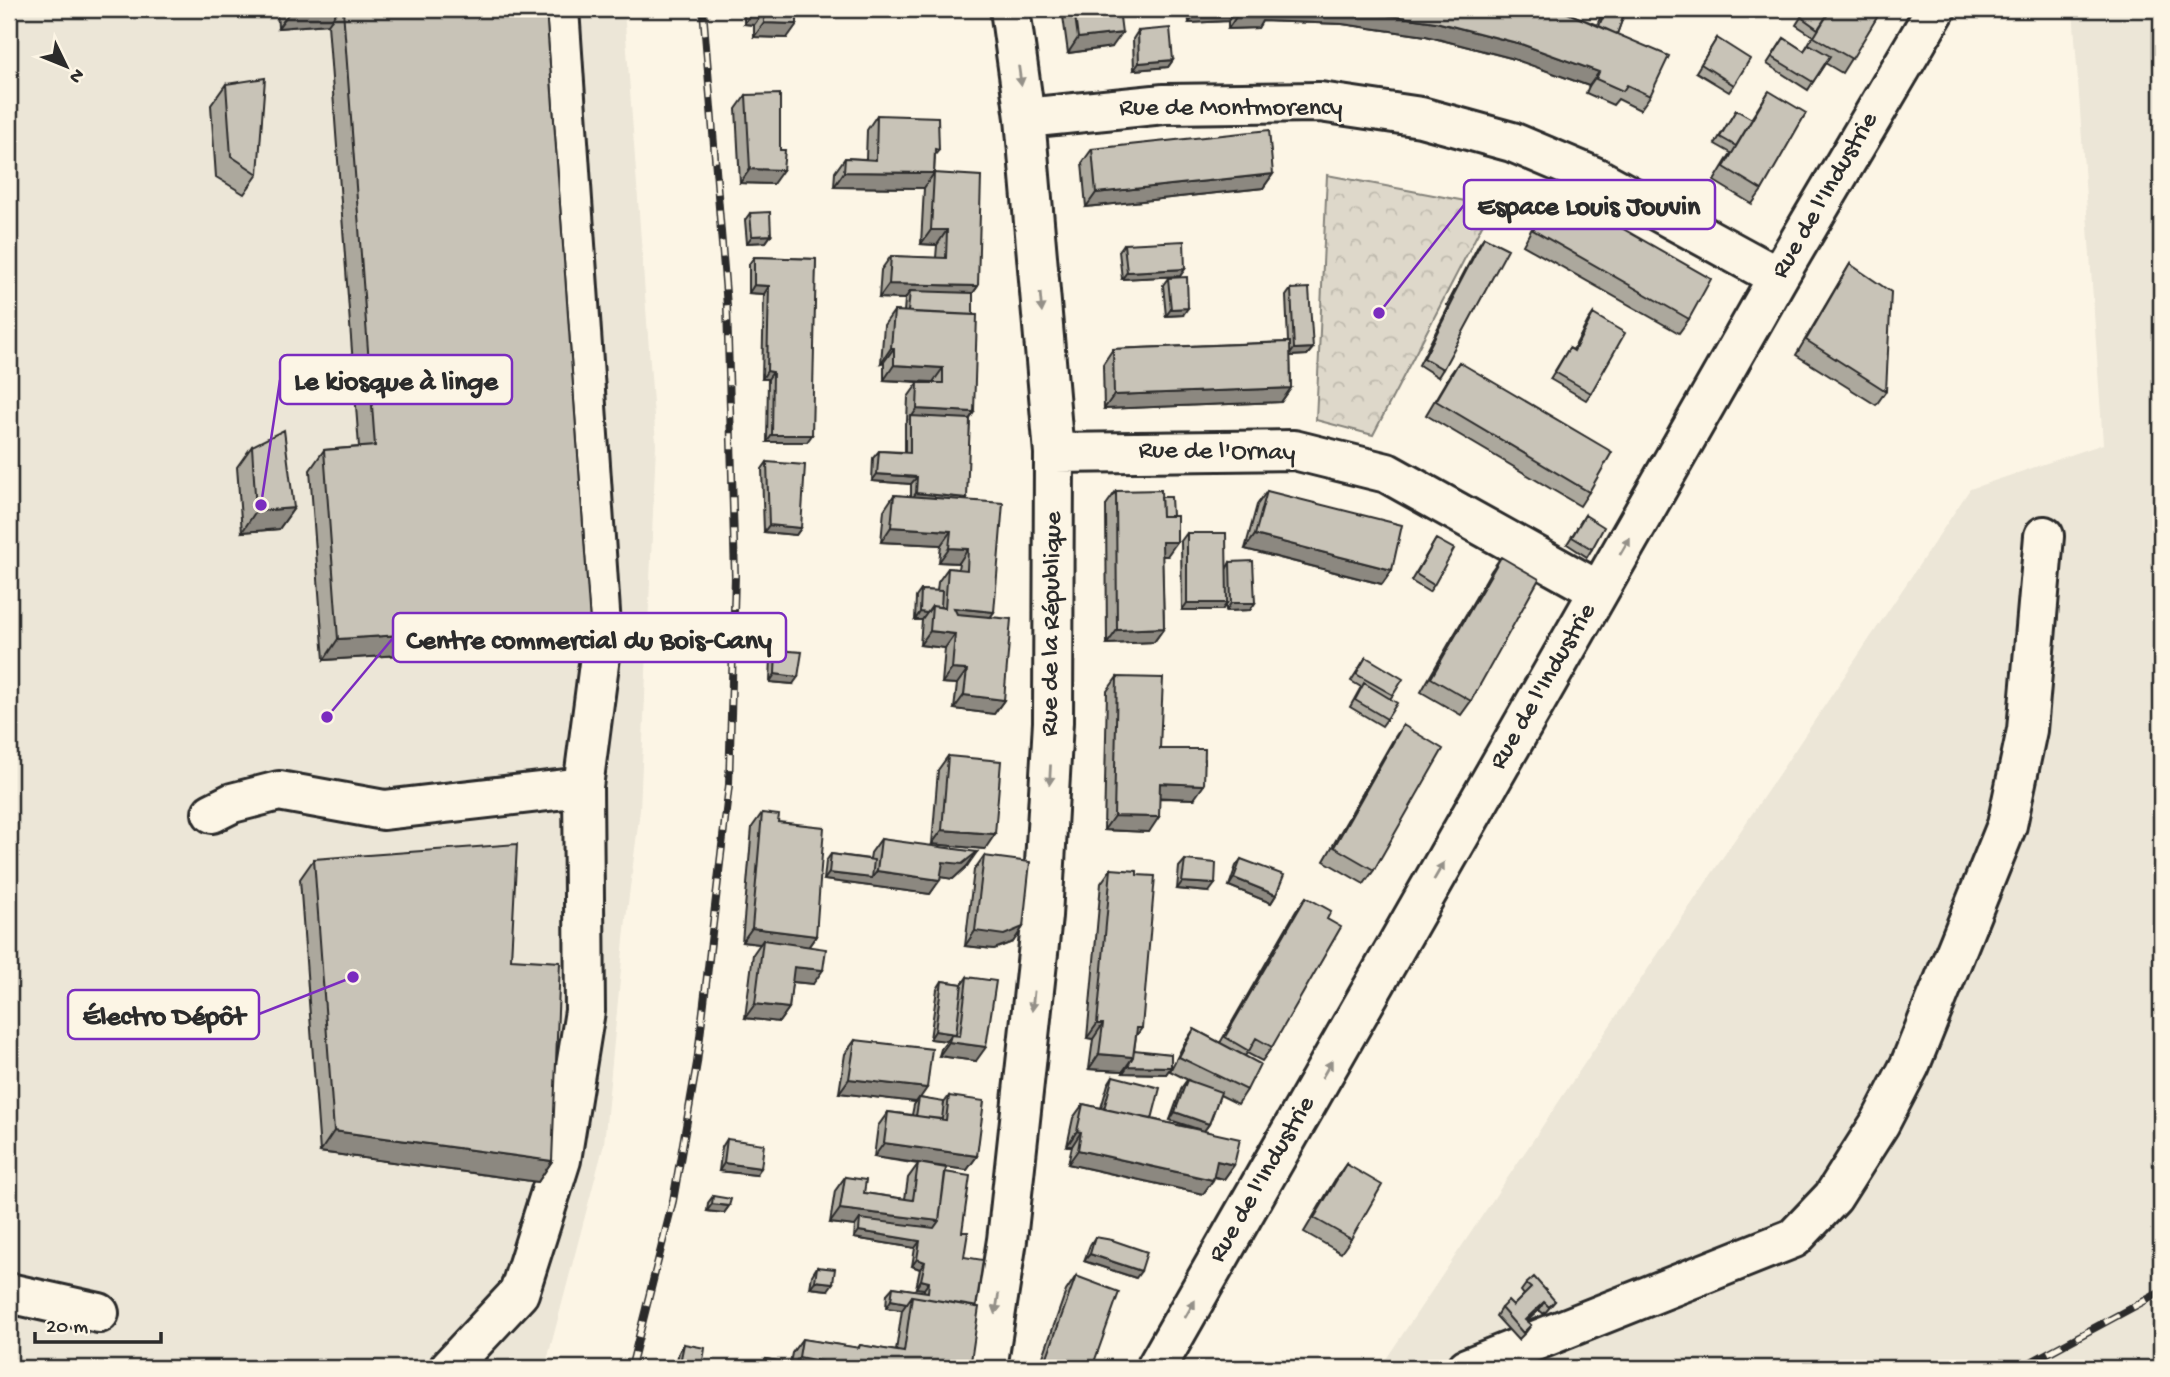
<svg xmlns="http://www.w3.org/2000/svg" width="2170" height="1377" font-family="'Gochi Hand',sans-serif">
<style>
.built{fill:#ece6d7}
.park{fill:url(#park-crowns);stroke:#84827a;stroke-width:2}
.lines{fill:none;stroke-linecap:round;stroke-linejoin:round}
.minor-casing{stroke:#2b2b2b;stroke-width:44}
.minor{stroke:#fcf5e5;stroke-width:38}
.rail-casing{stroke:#2b2b2b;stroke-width:8}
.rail{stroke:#fcf5e5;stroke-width:5;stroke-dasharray:16;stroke-linecap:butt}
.wall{fill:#aca89d;stroke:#2b2b2b;stroke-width:2}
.shaded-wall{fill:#8c8880;stroke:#2b2b2b;stroke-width:2}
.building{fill:#c8c3b7;stroke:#2b2b2b;stroke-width:2}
.oneway{fill:#949088}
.labels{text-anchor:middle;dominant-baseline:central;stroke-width:5;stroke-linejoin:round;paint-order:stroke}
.street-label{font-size:26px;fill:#2b2b2b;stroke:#fcf5e5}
.leader{fill:none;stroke:#7b2cbf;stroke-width:2.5}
.callout-dot{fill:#7b2cbf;stroke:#fcf5e5;stroke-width:2.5}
.callout{fill:#fcf5e5;stroke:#7b2cbf;stroke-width:2.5}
.callout-label{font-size:28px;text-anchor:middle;font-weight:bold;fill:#2b2b2b}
</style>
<defs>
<pattern id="park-crowns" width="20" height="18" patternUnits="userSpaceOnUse" patternTransform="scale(1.75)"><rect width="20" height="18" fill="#ded8ca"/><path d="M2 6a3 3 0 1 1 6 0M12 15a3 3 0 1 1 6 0" fill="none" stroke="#bfbaae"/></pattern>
</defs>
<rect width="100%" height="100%" fill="#fcf5e5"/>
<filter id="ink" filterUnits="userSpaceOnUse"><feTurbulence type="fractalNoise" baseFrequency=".0143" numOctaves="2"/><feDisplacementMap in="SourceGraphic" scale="14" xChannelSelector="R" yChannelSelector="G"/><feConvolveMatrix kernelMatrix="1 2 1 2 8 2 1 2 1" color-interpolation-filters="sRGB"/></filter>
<g filter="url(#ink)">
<path class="built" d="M9 9H624L656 444 640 810 626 919 604 1144 545 1368H9Z
M2073 9H2161V1368H1380L1970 489 2103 444Z"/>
<path class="park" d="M1327 175 1492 206 1373 435 1316 420Z"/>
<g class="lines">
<defs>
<path id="minor" d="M1025 118 1164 104 1320 102 1421 117 1512 142 1595 177 1778 277
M1054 453 1294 450 1387 473 1599 591
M212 813 232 803 279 791 384 810 583 787 602 641 559 9
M9 1293 99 1313
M449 1368 519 1293 561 1160 585 1011 583 787
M987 1368 1007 1240 1042 916 1053 722 1054 453 1025 118 1010 9
M1156 1368 1778 277 1936 9
M1467 1368 1794 1238 1833 1197 1880 1123 1910 1065 2007 825 2027 730 2044 536"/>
</defs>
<use href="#minor" class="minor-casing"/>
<use href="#minor" class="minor"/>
<defs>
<path id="rail" d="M631 1368 673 1201 697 1063 729 785 735 576 727 306 703 9
M2020 1368 2161 1292"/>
</defs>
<use href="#rail" class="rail-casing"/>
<use href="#rail" class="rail"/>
</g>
<path class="wall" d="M277 9H546L590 623 576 643 324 660 310 470 324 450 359 447 328 24 278 28Z
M744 9H797L787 38 754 37V25L744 24Z
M1062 9H1119L1112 47 1068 53Z
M1188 9H1558L1597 25 1604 9H1626L1617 34 1650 96 1640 110 1618 99 1613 105 1586 93 1589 86 1511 58 1426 36 1342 24 1262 21 1258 28 1228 29V21L1189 23Z
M1806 9H1882L1842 73 1825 63 1808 90 1767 64 1784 38 1804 51 1813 36 1796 25Z
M1138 31 1173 60 1168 67 1134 70 1133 39Z
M1717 38 1734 85 1729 92 1696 72Z
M226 84 258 174 244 194 216 177 211 105Z
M1769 91 1762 190 1752 204 1714 181 1731 153 1715 144 1736 110 1751 119Z
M746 95 780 150 773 184 740 183 736 109Z
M877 115 939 150 935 155 934 173 978 286 973 293V315L974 412 970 419 965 500 994 612 990 617 1004 700 994 714 954 709 957 684 942 683 945 648 920 645 922 620H915L916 597 921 590 937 591 938 582 948 568 958 569 959 563 939 562 941 545 881 542 884 510 894 495 911 497V484L872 481 873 458 879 451 905 452V423L907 421 908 397 918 383H933L884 380V362L881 363 884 325 894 311 904 312 905 299 879 298 881 270 891 256 936 258 937 245 921 244 924 188 834 187 835 172 845 158 866 159 867 130Z
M1092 149 1273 174 1263 188 1086 207 1082 163Z
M1555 190 1689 319 1679 333 1523 245 1545 204Z
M750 213 771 235 766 242 747 243 745 220Z
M1484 237 1443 369 1438 377 1419 365 1449 306 1447 305 1479 244Z
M1124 244 1185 269 1180 276 1122 279 1119 251Z
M754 257 816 259 807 442H767L768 379H762L764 294 749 293V264Z
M1850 264 1886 391 1876 405 1796 355 1841 279Z
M1168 278 1183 315 1166 316 1163 285Z
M1291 289 1313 348 1307 355 1290 356 1291 388 1281 402 1104 409 1103 364 1113 349 1288 342 1286 296Z
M1593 314 1591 393 1586 400 1550 379 1569 348 1573 350 1588 321Z
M1459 362 1589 492 1580 506 1426 415 1449 376Z
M252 446 294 508 279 529 242 532 237 467Z
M767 462 801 528 796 535 764 532 762 469Z
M1116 491 1167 556H1162L1164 628 1154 642 1107 644 1106 505Z
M1267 491 1392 570 1382 584 1245 549 1257 505Z
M1585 515 1592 549 1587 557 1567 544Z
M1187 533 1227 568 1230 562 1255 603 1250 610 1226 611V605L1222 610H1182L1181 541Z
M1436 539 1434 585 1429 592 1411 581Z
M1501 557 1471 701 1461 715 1421 692 1491 571Z
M776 650 793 684 770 682 771 657Z
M1366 657 1393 695 1390 699 1387 719 1382 726 1350 707 1361 687 1351 681Z
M1117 677 1160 749 1194 799 1159 798 1149 832 1104 830 1107 691Z
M1403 725 1374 870 1364 884 1324 861 1393 740Z
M948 756 985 849 932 844 938 770Z
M762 813 778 822 816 936 809 946 813 984 792 982 789 1008 779 1022 745 1018 753 954 760 944 742 942 752 827Z
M881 839 967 866 953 879 941 877 930 894 824 880 826 861 831 854 870 859 871 853Z
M984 856 1023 927 1013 942 994 949 965 946 974 870Z
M314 859 511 959 552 1161 538 1182 320 1152 300 879Z
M1241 859 1276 895 1271 903 1229 886 1236 866Z
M1185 860 1209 892 1177 889 1179 867Z
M1111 869 1142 1028 1136 1036 1134 1050 1171 1067 1166 1074 1123 1073V1071L1089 1069 1093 1039 1087 1038 1101 883Z
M1306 897 1327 919 1272 1047 1262 1061 1247 1053 1245 1056 1247 1090 1238 1104 1220 1095 1209 1124 1204 1131 1234 1165 1224 1179 1214 1177 1213 1180 1203 1194 1068 1164 1072 1146H1067L1073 1118 1083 1104 1101 1108 1108 1084 1113 1076 1152 1119 1202 1131 1170 1120 1182 1087 1187 1080 1190 1081 1170 1071 1184 1044 1194 1029 1220 1043 1296 911Z
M967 977 976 1061 939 1056 941 1049 947 1041 930 1039 937 989 942 981 962 984Z
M855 1040 920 1098 944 1103 949 1096 977 1156 967 1170 924 1164 945 1172 962 1232 964 1257 976 1307 970 1368H761L766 1359 790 1363 792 1353 802 1339 858 1348 860 1345 896 1351 902 1310 886 1308 887 1294 893 1287 924 1292V1289L916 1288 920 1269 912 1266 915 1248 854 1238 855 1226 830 1223 835 1191 845 1177 864 1193 905 1199 908 1178 918 1164 874 1157 878 1126 888 1112 912 1115 914 1105 916 1102 839 1093 845 1054Z
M727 1139 756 1175 719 1171 722 1147Z
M1346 1164 1351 1239 1341 1253 1304 1232 1336 1178Z
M713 1196 729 1206 724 1213 707 1211 708 1203Z
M1095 1237 1136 1278 1084 1261 1090 1245Z
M817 1267 828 1290 810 1288 812 1275Z
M1076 1276 1092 1368H1039L1066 1291Z
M1526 1284 1555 1301 1544 1314 1539 1310 1527 1321 1531 1325 1526 1332 1518 1340 1496 1316 1501 1308 1513 1306 1524 1295 1521 1291Z
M684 1344 702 1368H675L679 1352Z"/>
<path class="shaded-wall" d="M292 9H339L328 24 278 28Z
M1199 9H1236L1228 21 1189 23Z
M1266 9 1352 10 1436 22 1521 44 1599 72 1589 86 1511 58 1426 36 1342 24 1262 21 1258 28 1228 29 1238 14Z
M754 10 764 11 754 25 744 24Z
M764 23 797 24 787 38 754 37Z
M1122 33 1112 47 1068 53 1078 38Z
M1173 60 1168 67 1134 70 1139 63Z
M750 169 783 170 773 184 740 183Z
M844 172 934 173 924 188 834 187Z
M1273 174 1263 188 1086 207 1096 193Z
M931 230H947L937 245 921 244Z
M771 235 766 242 747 243 752 236Z
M1185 269 1180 276 1122 279 1127 272Z
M889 284 978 286 968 300 910 291 905 299 879 298Z
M754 285 769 286 764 294 749 293Z
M1452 298 1454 299 1449 306 1447 305Z
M1188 308 1183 315 1166 316 1171 309Z
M891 348H894L884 362 881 363Z
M1313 348 1307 355 1289 356 1294 349Z
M894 365 943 368 933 382 884 380Z
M767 371 773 372 768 379H762Z
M1291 388 1281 402 1104 409 1114 395Z
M917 409 974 412 965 426 910 419Z
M772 435H812L807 442H767Z
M877 474 917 477 911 484 872 481Z
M916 493 967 498 962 505 911 500Z
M294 508 279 529 242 532 256 511Z
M769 525 801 528 796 535 764 532Z
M891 527 951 531 941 545 881 542Z
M1255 535 1392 570 1382 584 1245 549Z
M1162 542H1177L1167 556H1152Z
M949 548 968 549 959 563 939 562Z
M1187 603H1227L1222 610H1182Z
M1231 603H1255L1250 610 1226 611Z
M954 608 994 612 984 626 944 622Z
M920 612 927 613 922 620H915Z
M590 623 576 643 324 660 338 639Z
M1164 628 1154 642 1107 644 1117 630Z
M930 631 955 634 945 648 920 645Z
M952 669 967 670 957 684 942 683Z
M775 674 798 677 793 684 770 682Z
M964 695 1004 700 994 714 954 709Z
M1160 783 1204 785 1194 799 1150 797Z
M1114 816 1159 817 1149 832 1104 830Z
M942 830 995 834 985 849 932 844Z
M977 852 967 866 953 879 933 876 943 862Z
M877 871 940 880 930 894 824 880 829 873 872 878Z
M1234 878 1276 895 1271 903 1229 886Z
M1182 882 1215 884 1209 892 1177 889Z
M1023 927 1013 942 994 949 965 946 975 931Z
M752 928 816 936 806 950 763 940 760 944 742 942Z
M794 967 823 970 813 984 784 981Z
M755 1004 789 1008 779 1022 745 1018Z
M1097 1024H1103L1093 1039 1087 1038Z
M935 1031 956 1034 951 1041V1035L947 1041 930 1039Z
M949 1042 986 1047 976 1061 939 1056Z
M1099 1054 1133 1057 1123 1071 1089 1069Z
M1128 1066 1171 1067 1166 1074 1123 1073Z
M849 1079 927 1088 918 1101 919 1098 916 1102 839 1093Z
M1175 1112 1209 1124 1204 1131 1170 1120Z
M334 1131 552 1161 538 1182 320 1152Z
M1077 1131 1081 1132 1072 1146H1067Z
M884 1143 977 1156 967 1170 874 1157Z
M1078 1150 1213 1180 1203 1194 1068 1164Z
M1217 1161 1234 1165 1224 1179 1207 1175Z
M724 1163 761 1168 756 1175 719 1171Z
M712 1204 729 1206 724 1213 707 1211Z
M840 1209 939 1221 929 1236 860 1219 855 1226 830 1223Z
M859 1231 920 1241 915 1248 854 1238Z
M1090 1254 1141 1271 1136 1278 1084 1261Z
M917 1259 925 1262 920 1269 912 1266Z
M921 1280 929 1282 924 1289 916 1288Z
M815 1281 833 1283 828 1290 810 1288Z
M891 1300 907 1303 902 1310 886 1308Z
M1544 1302 1539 1310 1520 1327 1525 1320Z
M799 1357 856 1367V1368H791Z"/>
<path class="building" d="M343 9H546L590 623 338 639 324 450 375 446Z
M754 9H797V24L764 23V11L754 10Z
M1074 9H1119L1122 33 1078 38Z
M1238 9H1268V14H1238Z
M1318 9H1558L1669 56 1650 96 1627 85 1623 91 1596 79 1599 72 1521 44 1436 22 1352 10Z
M1606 9H1626L1617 34 1599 26Z
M1806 9H1831L1818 29 1801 17Z
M1831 9H1882L1852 59 1814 37Z
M1170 28 1173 60 1139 63 1138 31Z
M1717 38 1750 59 1734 85 1701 64Z
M1784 38 1804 51 1809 44 1830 56 1813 82 1772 57Z
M265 78 258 174 231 156 226 84Z
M1769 91 1806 113 1762 190 1724 167Z
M780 94V150H785L783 170 750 169 746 95Z
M1736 110 1752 119 1736 146 1720 137Z
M877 115 938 117 939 150 935 149 934 173 981 176 978 286 889 284 891 256 946 258 947 230H931L934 173 844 172 845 158 876 160Z
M1269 130 1273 174 1096 193 1092 149Z
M1555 190 1711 279 1689 319 1533 230Z
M770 212 771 235 752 236 750 213Z
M1484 237 1508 249 1443 369 1424 358 1454 299 1452 298Z
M1184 241 1185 269 1127 272 1124 244Z
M754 257 816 259 812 435H772L773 372 767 371 769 286 754 285Z
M1850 264 1891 292 1886 391 1806 340Z
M1187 277 1188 308 1171 309 1168 278Z
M1309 288 1313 348 1294 349 1291 289Z
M910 291 973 293V315L908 312Z
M894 311 977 315 974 412 917 409 918 383H943V368L894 365V348H891Z
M1593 314 1625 333 1591 393 1555 372 1569 348 1574 351Z
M1290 342 1291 388 1114 395 1113 349Z
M1459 362 1612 452 1589 492 1436 401Z
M910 416 970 419 967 498 916 493 917 477 877 474 879 451 910 453Z
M284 430 294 508 256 511 252 446Z
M767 462 805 465 801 528 769 525Z
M1161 490 1162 516H1177V542H1162L1164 628 1117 630 1116 491Z
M1267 491 1402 525 1392 570 1255 535Z
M894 495 1003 503 994 612 954 608 957 614 1011 619 1004 700 964 695 967 670 952 669 955 634 930 631 932 606 945 608 948 568 967 570 968 549 949 548 951 531 891 527Z
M1161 497H1171L1172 516H1162Z
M1585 515 1604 527 1592 549 1572 537Z
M1187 533H1226L1227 603H1187Z
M1436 539 1454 549 1434 585 1416 574Z
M1501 557 1539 579 1471 701 1431 678Z
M1253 561 1255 603H1231L1230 562Z
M921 590 942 591 941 607 932 606 927 613 920 612Z
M776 650 802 652 798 677 775 674Z
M1366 657 1403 679 1393 695 1356 674Z
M1117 677 1163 678 1160 749H1205L1204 785 1160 783 1159 817 1114 816Z
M1364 683 1397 703 1387 719 1355 700Z
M1403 725 1443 749 1374 870 1334 847Z
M948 756 1001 761 995 834 942 830Z
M762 813 779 815 778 822 824 827 816 936 752 928Z
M881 839 977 852 962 864 943 862 940 880 877 871Z
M517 844 511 959 560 962 552 1161 334 1131 314 859Z
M831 854 874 860 872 878 829 873Z
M984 856 1030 862 1023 927 1004 935 975 931Z
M1241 859 1284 875 1276 895 1234 878Z
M1185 860 1216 863 1215 884 1182 882Z
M1111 869 1137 871V875L1155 876 1142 1028H1137L1133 1057 1099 1054 1103 1024H1097Z
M1306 897 1331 911 1327 919 1341 927 1272 1047 1256 1038 1249 1051 1225 1037Z
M763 940 826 949 823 970 794 967 789 1008 755 1004Z
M967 977 996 981 986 1047 949 1042 951 1035 960 1036Z
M942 981 962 984 956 1034 935 1031Z
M1194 1029 1260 1064 1247 1090 1179 1057Z
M855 1040 932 1049 927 1088 849 1079Z
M1134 1050 1171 1054V1067L1128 1066 1129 1064 1133 1057Z
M1113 1076 1160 1088 1152 1119 1104 1109Z
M1187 1080 1221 1092 1209 1124 1175 1112Z
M949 1096 984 1101 977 1156 884 1143 888 1112 946 1120Z
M919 1098 944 1102 942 1119 916 1116Z
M1083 1104 1240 1139 1234 1165 1217 1161 1213 1180 1078 1150 1081 1132 1077 1131Z
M727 1139 764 1144 761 1168 724 1163Z
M918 1163 946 1168 939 1221 840 1209 845 1177 866 1180 864 1193 913 1200Z
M1346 1164 1382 1185 1351 1239 1314 1218Z
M945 1172 970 1176 962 1232H968L964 1257 983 1260 976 1307 912 1296 907 1303 891 1300 893 1287 928 1292 929 1282 921 1280 925 1262 917 1259 920 1241 859 1231 860 1219 934 1228 939 1221Z
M713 1196 731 1199 729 1206 712 1204Z
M1095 1237 1112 1240 1147 1252 1141 1271 1090 1254Z
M817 1267 835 1269 833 1283 815 1281Z
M1076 1276 1119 1292 1092 1368H1043Z
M1534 1277 1555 1301 1549 1307 1544 1302 1525 1320 1531 1325 1523 1333 1501 1308 1508 1301 1513 1306 1531 1288 1526 1284Z
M912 1296 979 1307 970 1368H856L799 1357 802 1339 859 1348 860 1345 904 1352Z
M684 1344 705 1348 702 1368H679Z
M766 1359 818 1368H765Z"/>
<defs><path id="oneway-solid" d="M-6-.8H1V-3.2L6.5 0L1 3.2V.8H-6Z" transform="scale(1.75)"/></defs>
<g class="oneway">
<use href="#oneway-solid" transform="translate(1020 76) rotate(82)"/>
<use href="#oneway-solid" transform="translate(1041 303) rotate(85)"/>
<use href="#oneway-solid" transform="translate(1625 546) rotate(-60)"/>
<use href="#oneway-solid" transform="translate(1050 775) rotate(93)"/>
<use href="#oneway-solid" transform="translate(1439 871) rotate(-60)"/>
<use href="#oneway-solid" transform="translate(1033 1001) rotate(96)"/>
<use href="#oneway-solid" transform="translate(1327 1069) rotate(-60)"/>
<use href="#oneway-solid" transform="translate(997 1304) rotate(99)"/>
<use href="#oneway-solid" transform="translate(1190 1309) rotate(-60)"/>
</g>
</g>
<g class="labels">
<g class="street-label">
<text x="1231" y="109">Rue de Montmorency</text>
<text transform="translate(1826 196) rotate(-60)">Rue de l'Industrie</text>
<text transform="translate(1217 453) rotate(1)">Rue de l'Ornay</text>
<text transform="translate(1053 624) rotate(-89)">Rue de la République</text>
<text transform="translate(1544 687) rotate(-60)">Rue de l'Industrie</text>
<text transform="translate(1263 1180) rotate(-60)">Rue de l'Industrie</text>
</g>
</g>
<path class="leader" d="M1379 313L1464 205M261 505L280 380M327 717L393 638M353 977L259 1014"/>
<g class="callout-dot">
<circle cx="1379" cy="313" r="7"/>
<circle cx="261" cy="505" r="7"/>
<circle cx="327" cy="717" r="7"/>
<circle cx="353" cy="977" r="7"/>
</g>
<g class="callout">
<rect x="1464" y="180" width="251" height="49" rx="7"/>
<rect x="280" y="355" width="232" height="49" rx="7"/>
<rect x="393" y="613" width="393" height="49" rx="7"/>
<rect x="68" y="990" width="191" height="49" rx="7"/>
</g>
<g class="callout-label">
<text x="1589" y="214">Espace Louis Jouvin</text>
<text x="396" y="389">Le kiosque à linge</text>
<text x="589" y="648">Centre commercial du Bois-Cany</text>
<text x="164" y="1024">Électro Dépôt</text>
</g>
<rect width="2170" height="1377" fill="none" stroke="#fcf5e5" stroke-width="35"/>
<rect x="18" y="18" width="2135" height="1342" fill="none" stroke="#2b2b2b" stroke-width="2.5" filter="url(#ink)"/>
<g transform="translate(66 66) rotate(133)" stroke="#fcf5e5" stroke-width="5" paint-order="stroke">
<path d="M0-5L12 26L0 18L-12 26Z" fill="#2b2b2b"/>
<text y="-10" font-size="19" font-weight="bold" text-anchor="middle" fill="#2b2b2b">N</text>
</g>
<path d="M35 1332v10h126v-10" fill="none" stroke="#2b2b2b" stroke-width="3.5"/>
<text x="46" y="1332" font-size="21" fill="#2b2b2b" stroke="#fcf5e5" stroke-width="5" paint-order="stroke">20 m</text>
</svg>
